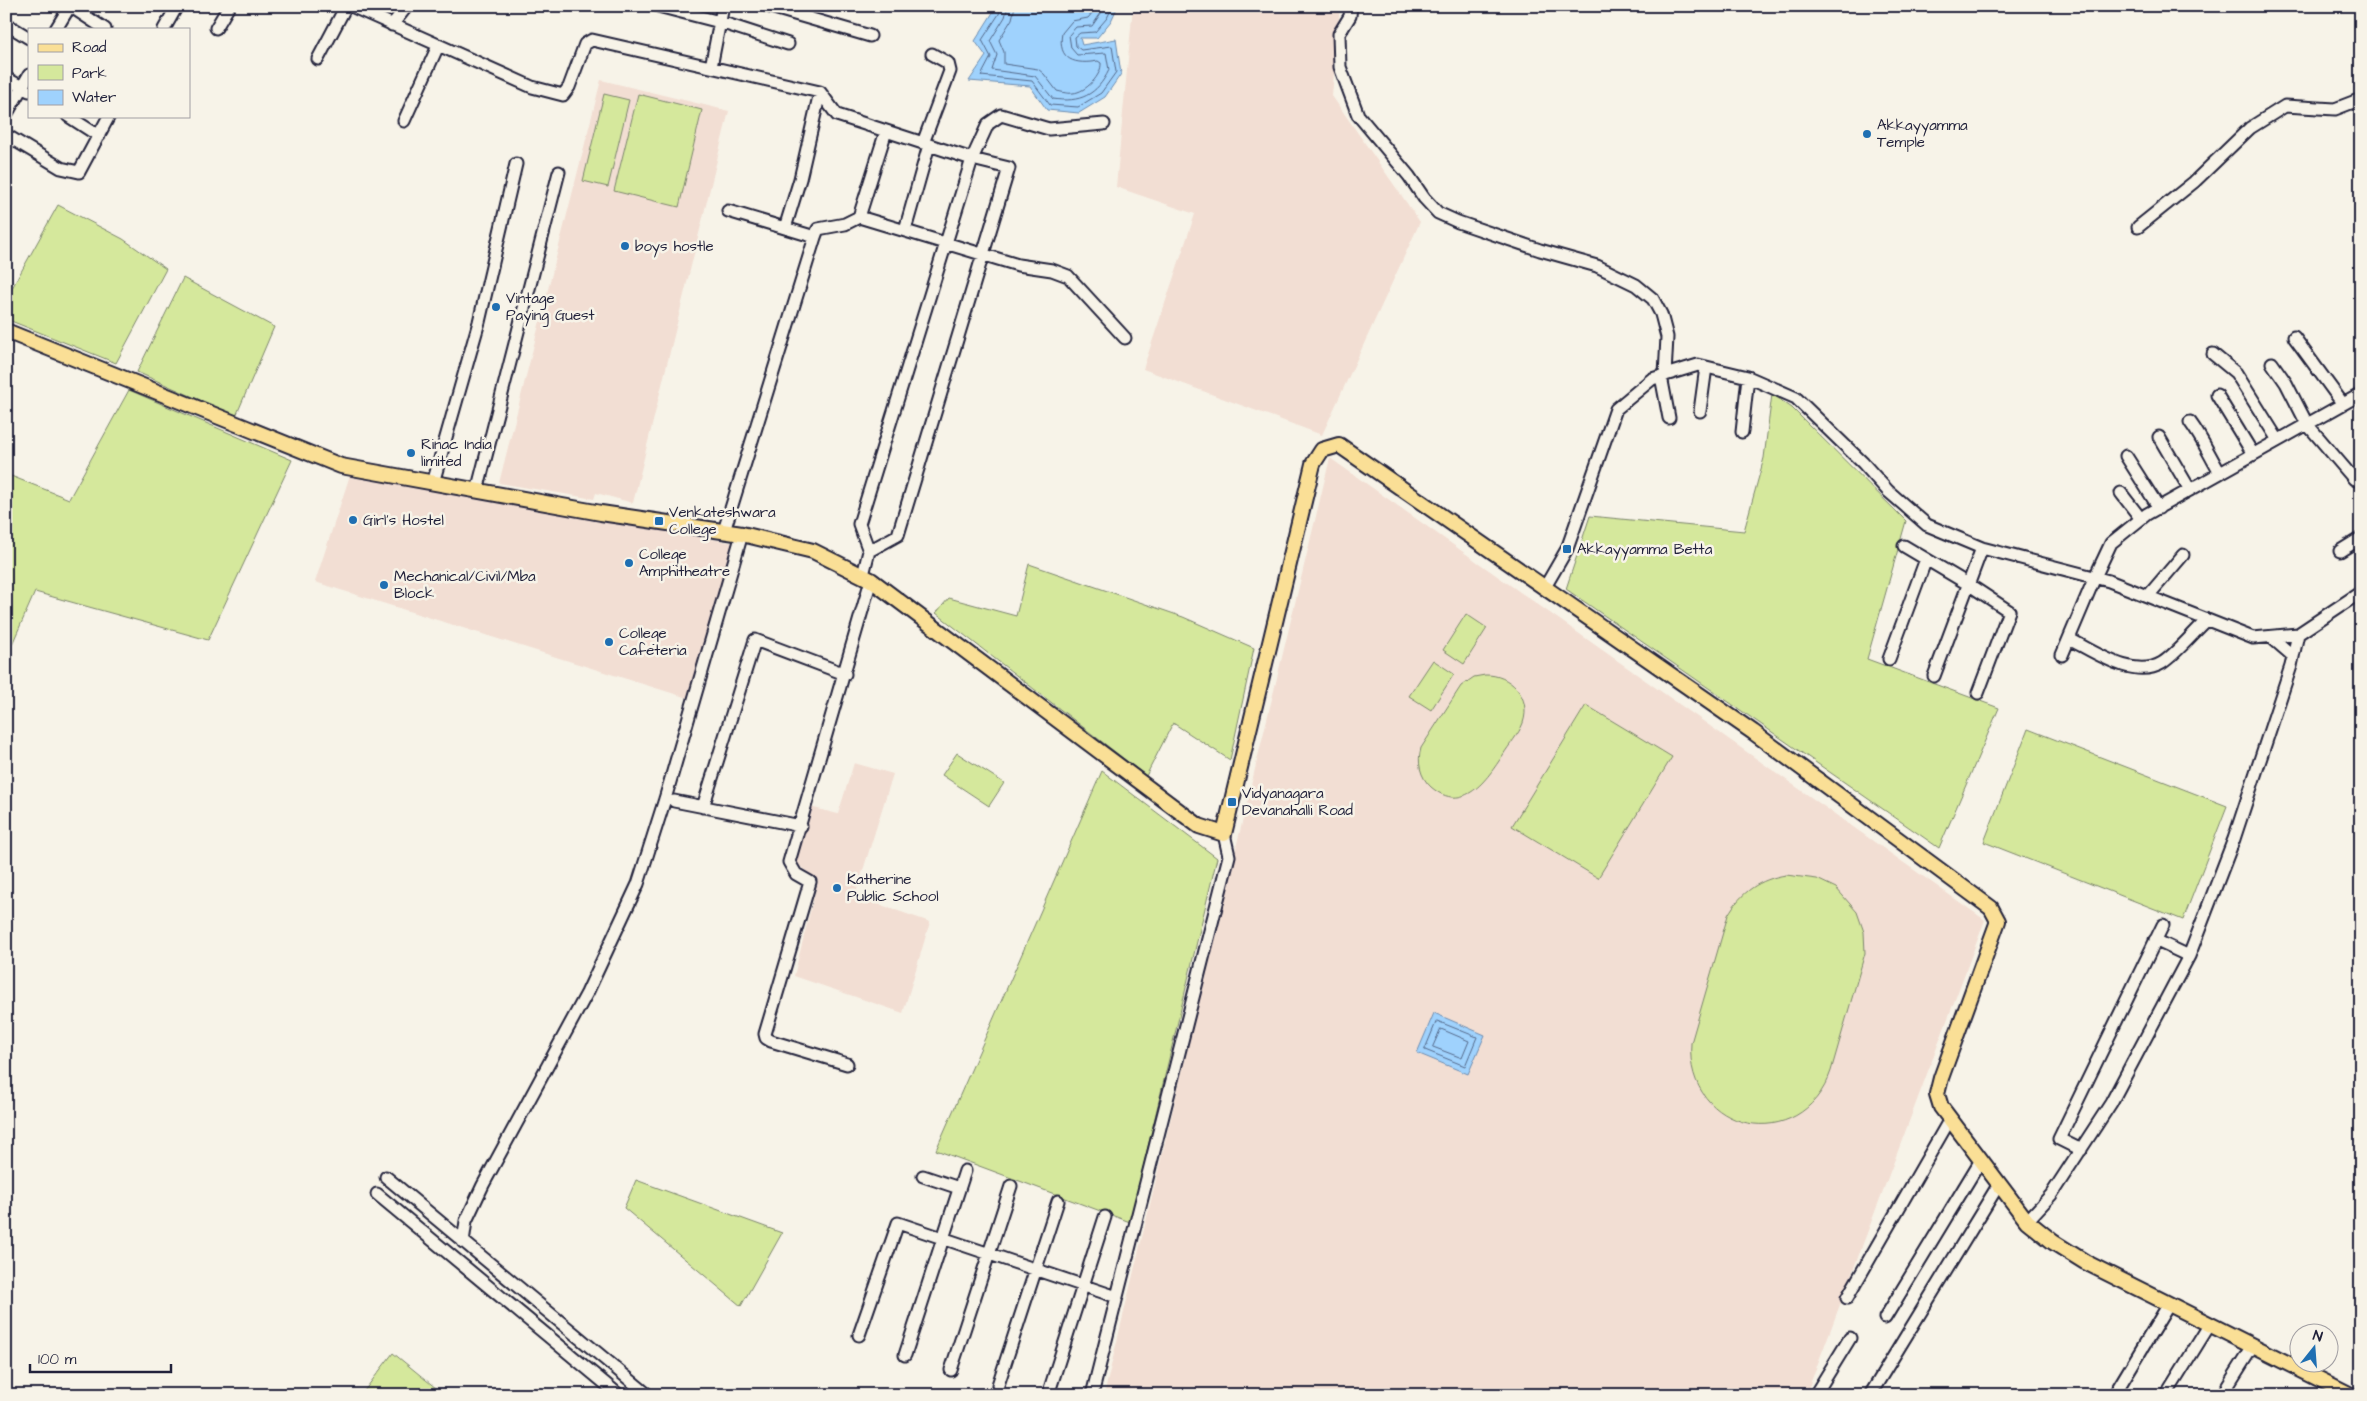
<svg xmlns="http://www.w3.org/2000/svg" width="2367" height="1401" font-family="'Architects Daughter',sans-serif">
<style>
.built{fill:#f2ded3}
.green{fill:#d5e89c;stroke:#7c856c}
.water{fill:#9fd2fd;stroke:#6d8caf}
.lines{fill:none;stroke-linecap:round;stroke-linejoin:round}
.shore{stroke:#546889;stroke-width:1}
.minor-casing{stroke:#22223b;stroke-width:15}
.major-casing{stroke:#22223b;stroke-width:18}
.minor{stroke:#f7f3e8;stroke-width:11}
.major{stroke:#fadf96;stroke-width:14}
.poi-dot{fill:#1f6fb2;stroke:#f7f3e8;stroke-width:2}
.labels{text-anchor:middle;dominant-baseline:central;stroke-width:5;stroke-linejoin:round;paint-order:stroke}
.poi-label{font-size:15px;fill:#22223b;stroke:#f7f3e8;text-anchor:start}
</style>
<rect width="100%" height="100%" fill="#f7f3e8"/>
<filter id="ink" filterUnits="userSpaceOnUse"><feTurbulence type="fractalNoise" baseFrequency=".02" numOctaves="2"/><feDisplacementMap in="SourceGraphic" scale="10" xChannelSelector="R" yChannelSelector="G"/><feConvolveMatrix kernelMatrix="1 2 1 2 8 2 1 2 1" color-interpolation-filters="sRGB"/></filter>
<g filter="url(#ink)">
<path class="built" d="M1133 6H1340L1332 96 1420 222 1322 435 1143 369 1195 214 1116 187Z
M601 80 729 111 633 503 596 493 594 499 499 483Z
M1330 458 1985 920 1806 1395H1104Z
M350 475 734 543 691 699 315 582Z
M854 763 893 774 855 896 930 922 903 1013 794 976 818 880 794 862 810 807 838 814Z"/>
<path class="green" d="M604 94 629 100 608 187 583 181Z
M638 94 702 110 679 207 614 191Z
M58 205 123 239 166 269 116 363 6 319V299Z
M183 278 274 327 236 416 137 372Z
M129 390 292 460 208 640 35 592 6 658V474L69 499Z
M1772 394 1792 408 1906 521 1867 659 1999 708 1939 848 1566 589 1590 516 1744 531 1764 458Z
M1029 564 1183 617 1254 648 1230 760 1173 723 1146 776 936 613 949 598 1016 616Z
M1466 614 1487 628 1464 664 1443 650Z
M1433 660 1454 674 1431 710 1409 696Z
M1485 675C1510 674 1532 697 1523 723 1519 734 1509 745 1503 755 1487 779 1464 815 1431 787 1420 777 1417 762 1421 748L1461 686 1474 677Z
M1586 705 1672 757 1598 878 1512 826Z
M2028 729 2227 806 2183 920 1984 842Z
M957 753 1004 783 989 806 942 775Z
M1102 771 1217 858 1130 1222 936 1150Z
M1786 875 1817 879 1836 888 1857 912 1864 932 1865 953 1831 1071C1802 1157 1684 1133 1691 1043L1728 915C1741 892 1760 879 1786 875Z
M636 1180 782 1233 741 1306 624 1208Z
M393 1353 442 1393 441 1395H361Z"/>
<path class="water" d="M997 6H1118L1111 21 1097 38H1080L1082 45 1116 39 1121 74 1105 97 1079 113 1047 110 1030 86 969 81 986 56 975 41Z
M1434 1013 1485 1035 1468 1074 1417 1053Z"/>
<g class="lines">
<path class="shore" d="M1001 6 999 14 982 40 991 57 981 76 1032 81 1050 105 1078 107 1101 93 1116 72 1112 46 1081 50 1076 46 1075 37 1080 33 1095 32 1107 18 1113 6
M1008 6 1005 17 990 41 997 55 992 70 1035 76 1053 99C1080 103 1097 95 1109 70L1106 53 1077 55 1071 48 1069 35 1076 27 1092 26 1106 6
M1015 6 1012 19 999 40 1004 52V64L1038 69 1044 74 1057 91C1062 92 1068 94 1073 93 1086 92 1102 75 1101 63L1098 61C1076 65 1057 61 1062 33L1072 21 1088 18 1098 6
M1437 1021 1477 1037 1465 1066 1425 1050Z
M1441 1029 1469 1041 1462 1058 1433 1047Z"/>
<defs>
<path id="minor" d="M70 6 105 29
M351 6 532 87 563 95 569 87 585 44 592 40 820 92 837 115 972 159 859 524 869 551 863 575
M658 6 720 22 788 44
M767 6 870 36
M1351 6 1350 16 1339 34 1340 67 1358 115 1409 176 1424 198 1438 213 1458 222 1540 250 1597 266 1636 285 1653 299 1661 314 1667 337 1665 375
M6 24 29 38
M392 25 407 6
M216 28 229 6
M56 29 70 6
M164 29 177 6
M318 59 346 6
M711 67 723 6
M6 78 29 91
M6 115 29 75
M68 116 99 136
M404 121 438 46
M6 135 61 168 79 172 109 116
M923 143 950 71 948 63 932 54
M728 211 815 237
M859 217 1018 265 1052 270 1068 276 1125 338
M2138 227 2194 182 2250 128 2285 106 2335 109 2361 99
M785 228 800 179 820 92
M905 230 929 145
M2294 337 2343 404
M2213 354 2236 373 2278 440
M2272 363 2286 383 2307 424 2354 479 2361 482
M1661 376 1669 418
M2217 395 2253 454
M1700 411 1706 367
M2190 422C2202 438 2210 456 2220 473
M1742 432 1748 377
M2159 437 2190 490
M2126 456 2159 508
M433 483 479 322 516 164
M477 491 559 172
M2121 493 2141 519
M724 531 815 237 818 229 845 224 859 217 886 131
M1904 546 1968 584 2009 611 1978 693
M869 551 898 535 1009 168 972 159 988 124 1001 115 1049 129 1104 124
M2340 551 2361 538
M1545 587 1567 549 1616 409 1652 379 1698 365 1748 377 1796 398 1863 463 1888 491 1927 525 1982 548 2109 581 2253 638 2298 634 2361 592
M2148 596 2183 555
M2271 637 2293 656
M2069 639C2095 652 2134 680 2162 663 2175 655 2195 631 2207 620
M2062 655 2095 577 2111 543 2147 514 2361 394
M1889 659 1926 559
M1934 676 1982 548
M674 801 801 826
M703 807 755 640 845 674
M2155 940 2189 956
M847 1064 771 1041 766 1038 765 1034 810 882 796 874 789 862 871 580
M2081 1150 2059 1139 2163 925
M923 1176 959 1188
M386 1177 648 1395
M377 1194 619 1395
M2027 1221 2051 1195 2111 1103 2189 956 2234 839 2291 666 2298 634
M463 1242 466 1221 483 1185 587 993 638 884 665 799 742 534
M1847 1298 1950 1119
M1885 1318 1981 1160
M859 1335 898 1223 1117 1297
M905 1355 965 1171
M951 1370 1011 1186
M998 1385 1058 1201
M1048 1395 1105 1217
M1092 1395 1229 856 1224 834
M1815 1395 1850 1338
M1870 1395 1999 1184
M2114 1395 2169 1304
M2166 1395 2210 1324
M2222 1395 2253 1346"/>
<path id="major" d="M6 331 341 466 601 513 742 534 813 551 871 580 1199 826 1224 834 1313 464 1322 450 1339 445 1753 732 1991 908 1998 921 1941 1078 1937 1094 1941 1107 2027 1221 2053 1242 2085 1262 2351 1395"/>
</defs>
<use href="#minor" class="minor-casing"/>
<use href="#major" class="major-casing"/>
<use href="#minor" class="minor"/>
<use href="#major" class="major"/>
</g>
</g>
<g class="poi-dot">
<circle cx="1867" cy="134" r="5"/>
<circle cx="625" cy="246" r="5"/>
<circle cx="496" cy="307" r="5"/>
<circle cx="411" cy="453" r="5"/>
<circle cx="353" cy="520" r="5"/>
<rect x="654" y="516" width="10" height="10" rx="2.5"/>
<rect x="1562" y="544" width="10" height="10" rx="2.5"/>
<circle cx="629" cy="563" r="5"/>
<circle cx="384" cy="585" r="5"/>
<circle cx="609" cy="642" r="5"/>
<rect x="1227" y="797" width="10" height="10" rx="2.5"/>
<circle cx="837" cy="888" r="5"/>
</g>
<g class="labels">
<g class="poi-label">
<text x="1877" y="125">Akkayyamma<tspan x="1877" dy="17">Temple</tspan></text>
<text x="635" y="246">boys hostle</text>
<text x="506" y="298">Vintage<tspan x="506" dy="17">Paying Guest</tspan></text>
<text x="421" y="444">Rinac India<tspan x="421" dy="17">limited</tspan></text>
<text x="669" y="512">Venkateshwara<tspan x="669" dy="17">College</tspan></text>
<text x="363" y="520">Girl's Hostel</text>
<text x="1577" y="549">Akkayyamma Betta</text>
<text x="639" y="554">College<tspan x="639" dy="17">Amphitheatre</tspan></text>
<text x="394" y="576">Mechanical/Civil/Mba<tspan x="394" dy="17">Block</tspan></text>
<text x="619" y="633">College<tspan x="619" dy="17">Cafeteria</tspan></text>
<text x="1242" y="793">Vidyanagara<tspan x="1242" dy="17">Devanahalli Road</tspan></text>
<text x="847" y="879">Katherine<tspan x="847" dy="17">Public School</tspan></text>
</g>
</g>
<rect width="2367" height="1401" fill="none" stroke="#f7f3e8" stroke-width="25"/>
<rect x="12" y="12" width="2342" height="1376" fill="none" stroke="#22223b" stroke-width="2" filter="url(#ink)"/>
<rect x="28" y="28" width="162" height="90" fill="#f7f3e8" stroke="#a29fa3"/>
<rect x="38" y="44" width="25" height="8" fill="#fadf96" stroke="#a29fa3"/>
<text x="72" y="52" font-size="15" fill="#22223b">Road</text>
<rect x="38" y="65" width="25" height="15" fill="#d5e89c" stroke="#a29fa3"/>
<text x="72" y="78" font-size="15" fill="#22223b">Park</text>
<rect x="38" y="90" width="25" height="15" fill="#9fd2fd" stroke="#a29fa3"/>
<text x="72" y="102" font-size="15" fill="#22223b">Water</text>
<g transform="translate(2314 1348) rotate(17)"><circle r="24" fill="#f7f3e8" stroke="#a29fa3"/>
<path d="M0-4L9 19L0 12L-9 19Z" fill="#1f6fb2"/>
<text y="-8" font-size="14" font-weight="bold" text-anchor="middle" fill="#22223b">N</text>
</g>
<path d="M30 1364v8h141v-8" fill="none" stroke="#22223b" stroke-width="2.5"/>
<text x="38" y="1364" font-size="15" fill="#22223b" stroke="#f7f3e8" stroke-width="4" paint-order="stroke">100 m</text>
</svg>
